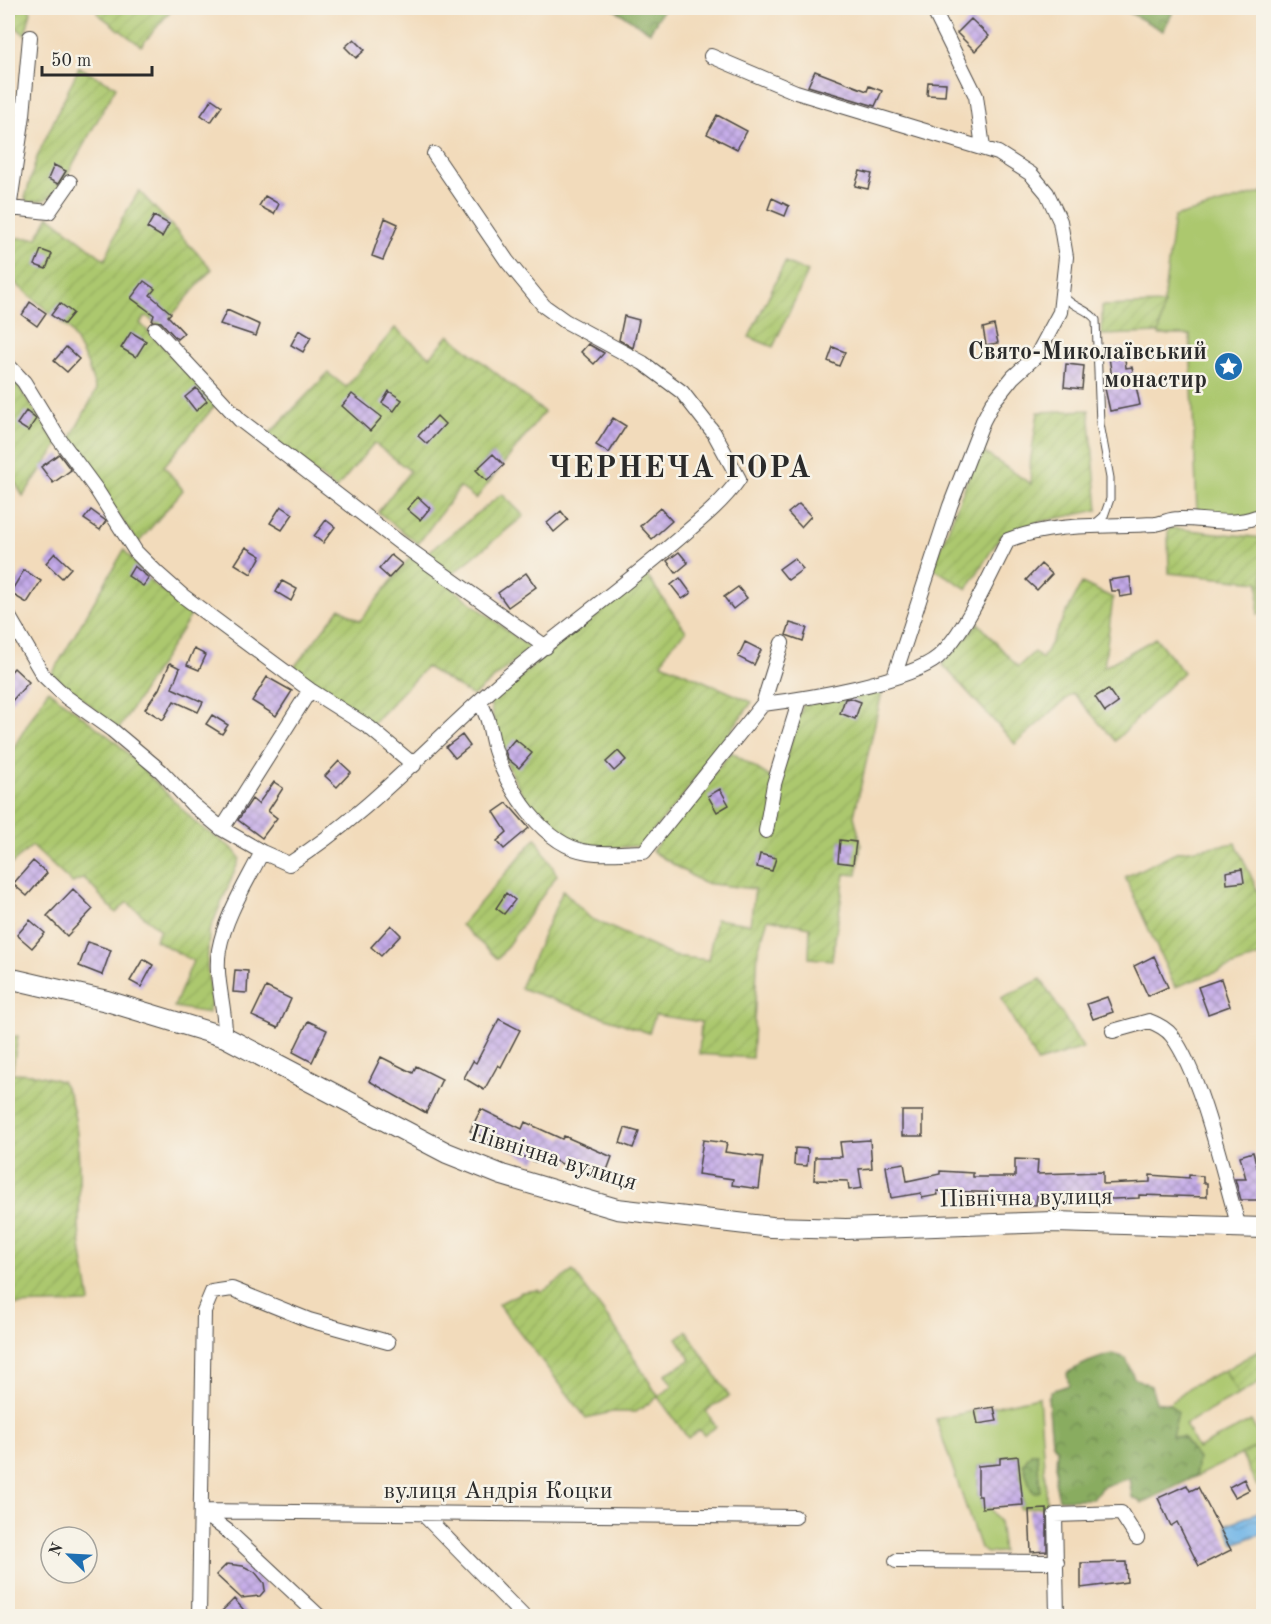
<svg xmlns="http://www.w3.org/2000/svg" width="1271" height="1624" font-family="'Old Standard TT',serif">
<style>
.grass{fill:#acc86e;stroke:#6c7a4c;stroke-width:1.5}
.forest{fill:url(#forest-crowns);stroke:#5a6c46;stroke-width:1.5}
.garden{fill:url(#garden-furrows);stroke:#6c7a4c;stroke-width:1.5}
.water{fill:url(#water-waves);stroke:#4e7089;stroke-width:1.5}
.building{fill:url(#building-cross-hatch)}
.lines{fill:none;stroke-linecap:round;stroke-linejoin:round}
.lane-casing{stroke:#494541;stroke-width:9}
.street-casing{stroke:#494541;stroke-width:16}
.secondary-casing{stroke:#494541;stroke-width:22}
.lane{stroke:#fff;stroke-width:7}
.street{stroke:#fff;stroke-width:14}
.secondary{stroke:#fff;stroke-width:20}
.labels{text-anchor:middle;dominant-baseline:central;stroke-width:5;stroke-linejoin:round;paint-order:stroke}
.poi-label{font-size:24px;font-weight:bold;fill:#2b2b2b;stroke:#f7f3e8;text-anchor:end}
.street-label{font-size:24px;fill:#2b2b2b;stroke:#f7f3e8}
.district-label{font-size:30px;font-weight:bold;letter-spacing:1.5px;fill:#2b2b2b;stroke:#f7f3e8}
</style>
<defs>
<pattern id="forest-crowns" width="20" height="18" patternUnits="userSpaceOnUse" patternTransform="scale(1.5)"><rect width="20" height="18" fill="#89ac61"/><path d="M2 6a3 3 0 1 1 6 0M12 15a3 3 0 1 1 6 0" fill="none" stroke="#708c50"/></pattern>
<pattern id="garden-furrows" width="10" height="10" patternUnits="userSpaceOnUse" patternTransform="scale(1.5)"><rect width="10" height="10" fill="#acc86e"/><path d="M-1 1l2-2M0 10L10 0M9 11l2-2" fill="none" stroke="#94ac5f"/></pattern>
<pattern id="water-waves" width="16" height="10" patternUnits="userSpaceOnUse" patternTransform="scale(1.5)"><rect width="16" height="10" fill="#71b5e7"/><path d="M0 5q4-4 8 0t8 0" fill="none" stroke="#5d93bb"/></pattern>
<pattern id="building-cross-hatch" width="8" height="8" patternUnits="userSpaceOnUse" patternTransform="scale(1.5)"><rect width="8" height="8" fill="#c4aae9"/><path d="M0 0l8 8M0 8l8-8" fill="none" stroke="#9f8bbd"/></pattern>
</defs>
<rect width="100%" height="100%" fill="#f7f3e8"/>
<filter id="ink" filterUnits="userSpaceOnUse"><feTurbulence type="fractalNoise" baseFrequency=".0167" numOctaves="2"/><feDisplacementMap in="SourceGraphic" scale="12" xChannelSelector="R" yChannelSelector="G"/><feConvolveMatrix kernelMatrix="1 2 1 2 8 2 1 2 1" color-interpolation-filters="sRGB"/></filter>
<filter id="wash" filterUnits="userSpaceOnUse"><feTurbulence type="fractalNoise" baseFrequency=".008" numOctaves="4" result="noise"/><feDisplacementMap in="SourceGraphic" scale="24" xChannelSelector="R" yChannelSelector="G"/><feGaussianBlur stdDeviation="1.35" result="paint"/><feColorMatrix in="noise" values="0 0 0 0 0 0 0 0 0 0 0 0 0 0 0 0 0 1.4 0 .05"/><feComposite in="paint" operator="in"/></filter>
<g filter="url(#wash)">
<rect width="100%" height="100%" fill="#f2dbbb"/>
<path class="grass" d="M1263 192V514L1256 517 1200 520 1197 513 1190 335H1159L1174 217Z
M1225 1370 1238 1395 1185 1424 1197 1449 1251 1421 1263 1444 1195 1477 1198 1459 1172 1436 1178 1412 1169 1404 1191 1386Z
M1039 1397 1047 1506 1020 1509 1019 1505 1023 1504 1018 1456 1000 1458V1464L978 1466V1496H981L982 1508H990L999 1521 1003 1552 987 1553 980 1548 936 1419Z"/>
<path class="forest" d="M612 8H664L650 32Z
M1121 8H1175L1163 31Z
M1113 1354 1126 1358 1134 1378 1151 1386 1156 1402 1169 1404 1178 1412 1172 1436 1183 1437 1198 1459 1195 1477 1142 1503 1132 1497 1129 1478 1102 1487 1092 1499H1059L1055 1482 1057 1449 1052 1442 1048 1398 1051 1391 1069 1385 1067 1373C1082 1364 1095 1358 1113 1354Z
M1031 1453H1037L1040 1491 1035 1493 1031 1489 1023 1464Z"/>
<path class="garden" d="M8 8H27L31 11 25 35 8 20Z
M101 8H173L141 46 97 13Z
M79 67 116 87 59 189 45 200 28 202 25 198 37 157Z
M139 191 212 269 161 328 146 316 140 323 217 403 164 466 183 490 138 543 68 443 96 391 87 363 70 330 8 277V238H37L49 216 105 260 122 219Z
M785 262 808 272 773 347 749 337Z
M1164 304 1159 333 1102 335V306Z
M395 328 430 357 449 335 544 412 476 499 460 487 418 544 378 512 410 471 374 443 336 489 268 435 328 373 346 387Z
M8 371 58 445 23 496 8 471Z
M1089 410 1098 510 1034 523 1001 535 967 589 933 568 978 453 982 451 1031 484 1030 464 1038 412Z
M502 494 524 516 452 574 426 554Z
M1170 528 1263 538V614H1258L1259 582 1169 573 1168 531Z
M124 550 153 584 193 612 119 729 52 674Z
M411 556 530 648 473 696 426 667 372 724 291 671 340 608 360 621Z
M645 573 686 631 669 648 662 663 752 702 678 802 640 846C624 846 605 850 589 848 531 839 497 752 490 701L581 626 620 597Z
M1082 583 1113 598 1104 667 1156 638 1183 672 1115 741 1073 693 1015 744 942 664 978 623 1018 667 1034 652 1042 659Z
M880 686 882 692 854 816 861 843 857 875 845 874 832 960 809 958 810 927 768 919 758 950 752 1058 699 1054 701 1022 655 1015 649 1033 520 988 563 890 590 918 673 956 708 960 716 919 750 924 755 889 703 883 652 851 731 752 770 777 776 788 803 705Z
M48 690 116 742 198 825 232 848 240 858 209 932 207 967 211 1003 208 1013 174 1007 193 961 155 940 160 930 127 902 116 913 84 878 72 883 32 846 8 867V757Z
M536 838 557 875 498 959 461 925Z
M1236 843 1263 903V955L1175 987 1125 877 1176 852Z
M1041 979 1083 1048 1037 1062 1001 998Z
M18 1036 12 1073 34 1074 61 1081C83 1105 79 1193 79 1225 80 1250 87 1278 90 1303L8 1305V1037Z
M573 1271 616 1329 658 1396 673 1386 665 1374 691 1360 677 1338 687 1331 729 1396 706 1411 716 1427 704 1435 699 1430 688 1438 658 1397 636 1412H612L586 1418 498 1304 522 1292 538 1290 542 1292Z
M1263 1348V1381L1238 1395 1225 1370Z
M1263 1444V1484L1257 1486 1241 1454Z"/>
<path class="water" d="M1263 1510V1533L1234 1544 1226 1525Z"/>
<g id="blocks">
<path class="building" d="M971 19 989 36 975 51 957 33Z
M354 39 365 50 356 58 345 47Z
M815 71 867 91 869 86 882 91 875 106 808 86Z
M928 82 946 83 945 96 927 95Z
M212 99 222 106 211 122 201 115Z
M717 115 747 131 737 149 707 134Z
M54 165 66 171 58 184 48 179Z
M860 171 872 174 868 189 855 186Z
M265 196 279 204 274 214 259 206Z
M772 198 789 206 785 216 768 209Z
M154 216 169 224 162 237 147 228Z
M385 218 398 224 383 260 372 256Z
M41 250 52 254 46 269 35 265Z
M144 281 155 289 150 295 171 313 168 316 184 333 177 339 161 322 152 321 154 315 131 298Z
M30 302 46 313 37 326 22 315Z
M60 303 73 313 64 324 51 315Z
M227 310 260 325 256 336 220 324Z
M624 316 639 320 633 348 619 340Z
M994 325 998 343 986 345 983 328Z
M299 330 311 337 303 352 291 345Z
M131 332 146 341 136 357 121 348Z
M588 344 604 353 594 364 581 352Z
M66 347 79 359 67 372 54 361Z
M833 347 845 352 839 366 828 361Z
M1124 348 1126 368 1132 367 1140 405 1110 411 1104 384V378H1112L1108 350Z
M1066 364 1084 366 1082 389 1064 387Z
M196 388 207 401 196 411 185 397Z
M389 391 402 400 394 411 382 403Z
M352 394 382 417 370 431 342 406Z
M26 411 36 419 28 431 17 424Z
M437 416 445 424 427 444 418 436Z
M613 418 626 426 609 453 596 445Z
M59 454 71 470 53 483 41 467Z
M493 454 504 465 487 481 476 470Z
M418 497 430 508 420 520 407 509Z
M799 504 811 516 801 527 788 513Z
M281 506 293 514 282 530 270 523Z
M660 508 672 521 652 539 640 526Z
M91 510 106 521 100 530 84 519Z
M561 511 568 520 554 532 547 523Z
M326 520 335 527 323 543 314 536Z
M246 547 261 556 251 574 235 564Z
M679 552 688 563 676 573 667 561Z
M55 553 71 568 62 578 46 563Z
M391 555 402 564 389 578 379 569Z
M794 558 803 569 788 580 779 569Z
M1041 564 1052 574 1037 590 1026 580Z
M134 566 149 578 143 586 128 576Z
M24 570 41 581 27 603 10 593Z
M526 573 536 587 508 607 498 593Z
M1130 577 1132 595 1120 597 1119 591H1111L1109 580Z
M680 578 691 593 682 599 671 585Z
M282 581 297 589 291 601 276 592Z
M738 587 747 598 733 609 724 597Z
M790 623 807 628 803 641 786 635Z
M745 642 761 650 754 665 738 657Z
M194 649 206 655 199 670 187 665Z
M170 663 180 668 172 688 203 702 198 712 174 701 163 720 145 709 159 689Z
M14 668 29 682 8 705V675Z
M267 677 292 691 276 716 252 701Z
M1108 689 1118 703 1105 712 1095 697Z
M850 698 861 702 855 719 840 713 845 699Z
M212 715 228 725 222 734 206 724Z
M462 735 470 746 455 758 446 747Z
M515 739 532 753 519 768 508 759 505 751Z
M618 751 626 760 614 771 606 762Z
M339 761 351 772 337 787 325 776Z
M274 782 283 788 268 811 277 818 262 838 238 820 252 799 258 804Z
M720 789 729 805 717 812 708 796Z
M507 803 529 828 504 849 497 841 507 832 494 812Z
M840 840 856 842 853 864 838 862Z
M760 854 776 858 772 871 757 867Z
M33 861 47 873 27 896 13 884Z
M1242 869 1244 882 1227 884 1226 872Z
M73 889 93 909 67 936 47 916Z
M506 893 515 900 504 914 496 908Z
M30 920 45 933 32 948 17 935Z
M391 925 401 935 381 956 371 947Z
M88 942 111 950 102 975 79 966Z
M1154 956 1168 987 1148 996 1134 966Z
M143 959 153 965 141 987 130 981Z
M235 970 248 971 247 993 233 992Z
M1221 979 1230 1006 1208 1014 1198 987Z
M266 987 291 999 278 1028 252 1016Z
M1107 997 1113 1012 1093 1019 1087 1004Z
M499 1019 520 1030 501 1067 498 1065 484 1090 464 1078 473 1061 476 1063Z
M308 1021 327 1030 312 1062 293 1052Z
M381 1057 413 1073 416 1066 442 1079 426 1113 369 1081Z
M481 1109 522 1129 525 1122 562 1139 564 1136 612 1157 606 1173 570 1159 567 1166 539 1154 535 1162 470 1131Z
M902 1111H923V1136H902Z
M625 1128 639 1132 633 1148 620 1143Z
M703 1140 727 1143 725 1152 763 1157 759 1189 732 1185 733 1179 698 1174Z
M870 1140 872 1168 859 1169 862 1188 849 1190 848 1181 814 1180 815 1157H842L840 1142Z
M795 1148 808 1149 807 1166 794 1165Z
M1253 1152 1257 1167 1263 1165V1200H1241L1235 1179H1246L1240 1156Z
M1015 1159 1038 1160 1037 1174 1103 1172V1184L1150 1182V1175L1189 1178V1175L1203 1176V1183H1207V1197L1139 1195V1198L1113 1199 1088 1197V1192L1037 1195 1036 1205 1014 1204V1193L937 1191 938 1195 922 1198 921 1193 891 1198 886 1166 904 1163 907 1181 940 1174V1171L973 1173V1177H1015Z
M994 1407 997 1421 978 1424 975 1410Z
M1018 1456 1023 1505 982 1508 981 1496H978V1466L1000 1464V1458Z
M1244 1479 1249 1490 1235 1497 1229 1487Z
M1187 1485 1190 1491 1198 1487 1231 1550 1199 1566 1177 1522 1171 1526 1158 1498Z
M1047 1509V1551L1031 1552 1029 1510Z
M1126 1562 1127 1582 1081 1588V1563Z
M227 1564 243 1566 255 1572 264 1583 265 1590 260 1596 241 1598 216 1575Z
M234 1599 250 1617H216Z"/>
</g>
</g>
<g filter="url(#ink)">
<use href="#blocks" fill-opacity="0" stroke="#494541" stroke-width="1.5"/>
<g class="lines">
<defs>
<path id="lane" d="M1063 295C1072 308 1088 308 1096 320L1100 424 1110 478V499L1104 516 1096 523"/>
<path id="street" d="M935 8 936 15 976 96 983 148
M711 56 796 92 998 153 1031 174 1047 193 1060 221 1066 257 1060 312 1037 355 1013 377 993 402 983 421 950 506 894 677
M10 208 49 212 70 182
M8 216 23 115 30 37
M155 329 240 420 400 543 546 647
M8 365 24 382 57 436 96 489 136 552 157 573 183 596 310 690 370 728 414 765
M8 615 43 675 66 697 112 730 161 771 192 804 222 829 262 852C247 882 225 916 219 950 214 978 226 1008 225 1037
M479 702C490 717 490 733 495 750 508 790 544 846 588 852 606 855 626 852 644 852L763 704 782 643
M763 704C804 699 908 682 938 657 965 633 991 573 1008 540 1056 522 1105 527 1155 524 1163 523 1170 519 1178 519 1204 518 1230 527 1256 517
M222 829 310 690
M766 831 774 784 800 699
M262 852 289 864C369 814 432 741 503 680 558 634 616 592 670 546 693 526 721 505 739 479L714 433 682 392 643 363 565 321 544 306 507 261 434 154
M1113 1031 1149 1021C1157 1024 1166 1028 1172 1036 1203 1078 1223 1175 1239 1227
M201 1511 795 1517
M201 1511 229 1532 319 1616
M423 1514 523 1616
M896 1561 1057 1562
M199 1616 204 1311 212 1292 232 1289 309 1320 388 1342
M1057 1616 1055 1515 1121 1513 1137 1538"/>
<path id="secondary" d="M8 978 107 1001 225 1037 447 1153 502 1175 617 1209 772 1227 846 1229 1054 1222 1264 1228"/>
</defs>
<use href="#lane" class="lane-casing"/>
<use href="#street" class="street-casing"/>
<use href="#secondary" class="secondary-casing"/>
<use href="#lane" class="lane"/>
<use href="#street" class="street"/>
<use href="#secondary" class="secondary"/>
</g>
</g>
<defs>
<symbol id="sight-disc" viewBox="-11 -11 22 22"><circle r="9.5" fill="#1f6fb2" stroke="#f7f3e8"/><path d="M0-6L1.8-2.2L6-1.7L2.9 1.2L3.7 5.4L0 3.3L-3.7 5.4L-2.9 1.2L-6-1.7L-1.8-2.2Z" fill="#fff"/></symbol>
</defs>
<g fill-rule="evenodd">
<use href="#sight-disc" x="1212" y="350" width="33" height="33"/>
</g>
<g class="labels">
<g class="poi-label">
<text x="1207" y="353">Свято-Миколаївський<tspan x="1207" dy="28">монастир</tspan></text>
</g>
<g class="street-label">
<text transform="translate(553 1159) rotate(17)">Північна вулиця</text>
<text transform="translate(1026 1199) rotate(-1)">Північна вулиця</text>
<text x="498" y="1492">вулиця Андрія Коцки</text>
</g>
<g class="district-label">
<text x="680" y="469">ЧЕРНЕЧА ГОРА</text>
</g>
</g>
<rect width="1271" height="1624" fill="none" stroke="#f7f3e8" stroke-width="30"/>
<g transform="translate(69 1555) rotate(294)"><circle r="28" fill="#f7f3e8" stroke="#a5a39c" stroke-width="1.5"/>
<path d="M0-4.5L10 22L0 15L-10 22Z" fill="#1f6fb2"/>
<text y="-9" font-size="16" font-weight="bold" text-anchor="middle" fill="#2b2b2b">N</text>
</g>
<path d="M42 66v9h110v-9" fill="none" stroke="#2b2b2b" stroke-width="3"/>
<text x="51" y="66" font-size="18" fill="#2b2b2b" stroke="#f7f3e8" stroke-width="4.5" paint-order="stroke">50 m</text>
</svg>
